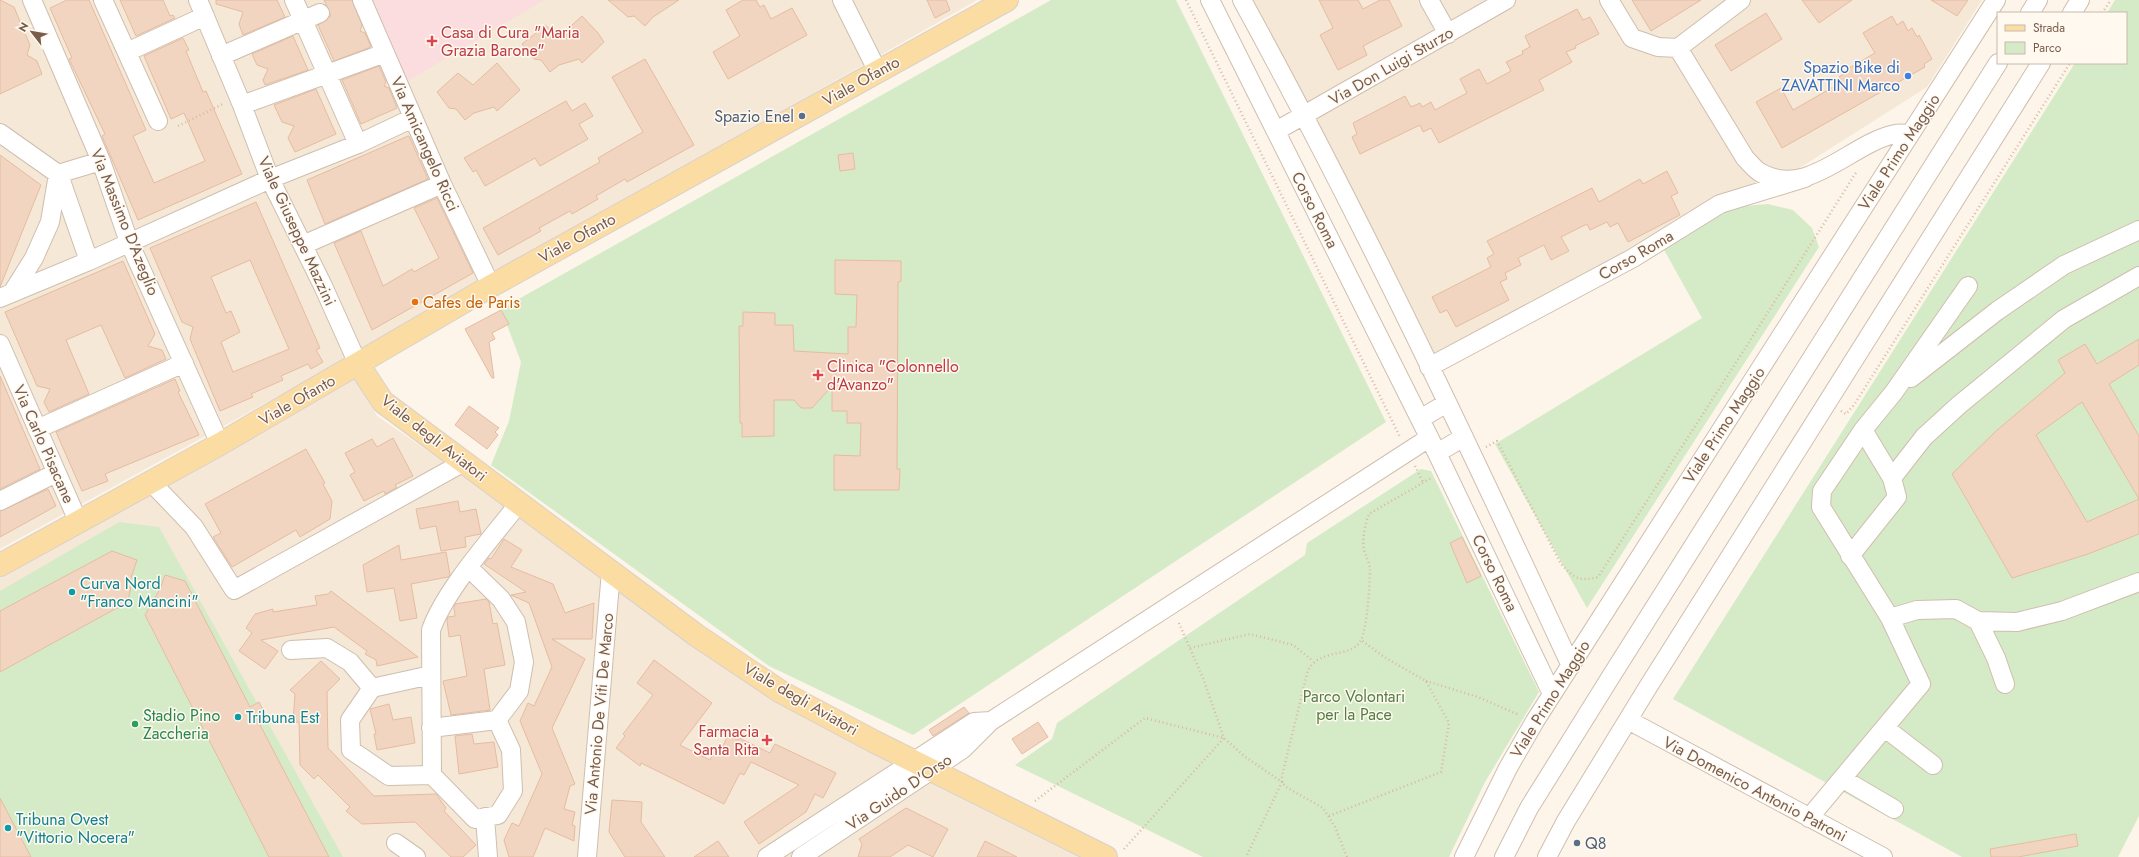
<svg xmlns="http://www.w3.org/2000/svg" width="2139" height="857" font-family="Jost,sans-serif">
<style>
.residential{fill:#f5e8d7}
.medical{fill:#fbdcdf}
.green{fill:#d5ebc7}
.building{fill:#f2d5c0;stroke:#e5bca0;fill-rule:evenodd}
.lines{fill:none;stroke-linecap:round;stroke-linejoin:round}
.minor-casing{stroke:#cfbeae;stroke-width:20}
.major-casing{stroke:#d9d1cd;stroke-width:24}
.path{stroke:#d8b9a3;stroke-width:2.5;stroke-dasharray:1 3;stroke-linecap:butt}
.minor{stroke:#fff;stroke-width:18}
.major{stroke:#fbdca2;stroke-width:22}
.health-dot{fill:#e0444e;stroke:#fff9f0;stroke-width:1.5}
.shop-dot{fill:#3f7fe0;stroke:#fff9f0;stroke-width:1.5}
.service-dot{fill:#5c6f8a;stroke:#fff9f0;stroke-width:1.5}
.food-dot{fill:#e8710a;stroke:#fff9f0;stroke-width:1.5}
.culture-dot{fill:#0f9aa8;stroke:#fff9f0;stroke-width:1.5}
.leisure-dot{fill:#2e9e5b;stroke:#fff9f0;stroke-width:1.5}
.labels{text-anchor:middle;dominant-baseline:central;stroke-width:3;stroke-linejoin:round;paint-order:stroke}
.health-label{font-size:16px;fill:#be3a42;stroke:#fff9f0;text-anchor:start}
.street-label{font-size:16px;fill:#785c4c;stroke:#fff9f0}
.shop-label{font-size:16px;fill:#366cbe;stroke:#fff9f0;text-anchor:end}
.service-label{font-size:16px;fill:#4e5e75;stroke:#fff9f0;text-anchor:end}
.food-label{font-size:16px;fill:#c56008;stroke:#fff9f0;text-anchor:start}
.culture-label{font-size:16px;fill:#0d838f;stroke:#fff9f0;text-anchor:start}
.park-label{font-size:16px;fill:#547e43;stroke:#fff9f0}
.leisure-label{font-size:16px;fill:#27864d;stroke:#fff9f0;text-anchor:start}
</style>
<rect width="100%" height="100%" fill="#fdf5e9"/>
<path class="residential" d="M0 0H977L378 341 0 549Z
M1253 0H1982L1927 87 1798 169 1683 218 1434 360Z
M355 377 377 416 523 516 785 703 1087 857H0V572Z"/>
<path class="medical" d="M371 0H544L406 82Z"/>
<path class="green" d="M1051 0H1176L1386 422 913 735 769 666 491 465 509 421 521 362 501 309Z
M2115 0H2139V816L2118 857H1962L1673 699 2075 63H2126V13H2107Z
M1768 204 1793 210 1812 228 1819 247 1587 608 1495 444 1702 318 1663 248 1734 207Z
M1421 469 1431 471 1539 692 1485 782 1449 857H1203L1015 765 1052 739 1057 723 1305 555 1307 543Z
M119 522 159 527 343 857H0V591Z"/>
<path class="building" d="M0 0 14 7 30 45 27 55 37 61 42 74 0 94Z
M67 0H89L146 130 133 136 154 183 205 161 184 113 171 119 144 56 183 38 189 50 186 51 203 92 206 91 242 174 138 220 102 136 105 134 69 59 72 58 50 8Z
M120 0H163L170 16 173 15 175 18 136 36Z
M216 0H277L285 17 243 35 239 24 243 12 216 4Z
M324 0H352L362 25 360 31 365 33 371 47 334 61 318 25 331 16Z
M608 0H679L653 17 645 26 634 16 628 17Z
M743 0H756L760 7 764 5 771 19 792 8 807 35 728 79 713 52 740 36 726 10Z
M927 0H946L950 10 935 18Z
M1319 0H1358L1363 9 1380 0H1389L1402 26 1363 46 1367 55 1338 70 1320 35 1333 28Z
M1632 0H1701L1651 31Z
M1802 0H1852L1819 23Z
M1931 0H1968L1957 16Z
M1577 9 1583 20 1590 17 1599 34 1575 46 1576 48 1566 52 1572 62 1539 80 1544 90 1439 143 1431 128 1423 132 1420 125 1360 154 1352 137 1357 134 1353 123 1405 96 1411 107 1420 103 1422 107 1431 102 1435 110 1467 93 1460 79 1479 69 1487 84 1511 71 1506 62 1523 54 1522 51 1530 47 1525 36Z
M1766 13 1782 39 1731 71 1715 45Z
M582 16 598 33 604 42 582 63 579 59 559 65 550 72 541 60 534 59 522 44 536 33 544 24 559 37Z
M1892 16 1897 25 1903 21 1908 31 1912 28 1917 37 1919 35 1932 59 1924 64 1925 67 1782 148 1756 102 1781 88 1793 110 1842 82 1839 77 1847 72 1846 70 1875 53 1863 33Z
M293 36 308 70 265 85 263 80 268 69 257 65 252 54Z
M645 59 694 145 627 182 625 179 596 196 598 199 572 214 570 211 539 228 541 231 498 255 483 228 600 162 598 158 643 132 612 77Z
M497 63 520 90 497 111 494 107 474 113 465 120 456 109 449 108 437 92 458 73 473 85Z
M379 66 386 82 384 86 389 88 397 108 361 124 342 80Z
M316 89 336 134 295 152 288 138 294 126 282 122 274 105Z
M566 101 572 111 585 103 593 116 579 124 588 139 540 166 535 158 485 186 476 170 473 172 464 158Z
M408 136H409L428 179 325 224 307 180Z
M853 153 855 169 840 171 838 155Z
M0 155 41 185 0 287Z
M1667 171 1678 193 1671 196 1680 215 1628 242 1618 223 1610 227 1607 222 1590 230 1587 224 1561 237 1569 251 1551 260 1544 245 1518 258 1521 265 1505 273 1507 279 1500 282 1509 300 1456 327 1447 310 1440 313 1432 297 1491 267 1487 258 1494 254 1487 241 1592 188 1599 202 1640 179 1643 184Z
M437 198 473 273 372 330 334 243 361 231 383 286 412 269 414 272 439 258 414 208Z
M256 202 320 348 316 350 323 362 311 369 308 364 281 376 283 380 251 394 253 397 220 411 190 339 193 327 182 322 150 248ZM250 260 289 349 233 372 221 342 240 332 231 311 226 313 211 277Z
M835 260 901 261V281L898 282 897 469H900L899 490H834V455L860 456 861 423H847V411H832V386L812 408H801L794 400H774V436L742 437V423H740L739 326H743V312L775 313V325H793L794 351 848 354V327H856L857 295 835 294Z
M123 261 155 334 148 346 162 350 166 359 125 378 101 325 66 340 89 394 49 412 44 402 50 389 37 386 5 312Z
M501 310 509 324 492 333 495 339 489 342 494 378H492L465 329Z
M2139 339V365L2109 384 2139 436V534L2088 554 2012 578 1952 474 1996 431 2065 373 2058 360 2085 344 2097 364ZM2082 402 2139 499 2087 522 2036 435Z
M0 376 40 469 0 489Z
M175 379 180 391 178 392 199 435 105 474 108 481 82 491 56 432Z
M469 406 499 428 495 432 498 435 487 449 455 425Z
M393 438 413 476 395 485 397 487 385 494 384 491 364 501 350 475 355 472 345 453 372 439 377 447Z
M306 449 325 483 323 484 332 501 330 519 300 537 296 530 232 567 213 537 221 533 205 504Z
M48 489 56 506 0 537V511Z
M458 501 460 512 476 509 481 534 465 537 466 547 441 551 436 526 420 529 416 509Z
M1462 537 1481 576 1467 583 1450 543Z
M504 539 522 550 511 567 553 584 565 613 594 603 592 639H552L585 659 552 728 575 784 570 786 564 809 575 812 572 825 575 826 574 841 545 828 533 857H509L504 840 512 823 519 826 542 774 520 721 528 703 534 706 552 667 529 603 511 595 526 592 484 564 489 558 491 559Z
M399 545 401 560 446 552 450 575 448 577 411 584 417 618 400 621 394 588 367 592 363 565Z
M112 551 137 560 128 587H131L127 605 115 609 0 672V611Z
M165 575 185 581 250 707 259 702 266 715 258 721 329 857H269L145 615 160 589Z
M331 591 418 657 377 666 376 660 365 654 367 651 334 627 261 640 278 651 265 669 239 651 252 633 246 628 255 614 273 609V612L317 605 315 596 328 594Z
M486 599 489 602 493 624 497 623 505 665 484 669 490 710 451 715 443 681 467 676 460 635 449 637 447 620 448 617 455 616 454 608 455 604Z
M654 660 712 703 680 745 710 760 717 746 722 748 728 735 738 740 739 738 770 753 775 744 836 773 823 798 815 794 806 812 759 844 744 822 799 785 751 762 744 775 740 773 724 804 641 763 640 766 616 748 625 736 623 734 653 695 637 683Z
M321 661 340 679 327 692 328 748 374 796 436 794 446 808 444 811 476 845 463 857H451L415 822 362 824 346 811 350 807 318 775 314 779 300 765 299 722H293L295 694 290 690Z
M389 704 393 720 411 717 415 743 377 750 374 734H376L370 709Z
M964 707 969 713 933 736 929 730Z
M1038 722 1048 737 1022 754 1012 739Z
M472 734 474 744 494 742 498 767 459 774 455 736Z
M0 798 31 857H0Z
M612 800 642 802 641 822 665 857H625L609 832Z
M906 808 948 829 933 857 908 845 890 857H858L862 844 859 839Z
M2076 834 2078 846 2018 857H1991L1990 849Z
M718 841 729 857H694Z
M985 841 1017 857H977Z"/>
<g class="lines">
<defs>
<path id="minor" d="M32 0 101 161 129 242 220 444
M103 0 158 121
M198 0 242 105 270 179 323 286 358 364
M294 0 358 144
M362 0 442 184 491 286
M842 0 878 72
M1210 0 1437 453 1552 694
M1242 0C1361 217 1467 441 1571 666
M1429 0 1448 34
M1609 0 1632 38 1658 47 1678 48 1741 0
M2030 13 2038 0
M2072 13 2080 0
M1678 48 1745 158C1750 163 1755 170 1761 173 1808 199 1851 143 1895 134 1900 133 1905 134 1910 134
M127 52 205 16
M221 56 320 13
M242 105 385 53
M1276 131 1506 0
M0 133 58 174 101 161
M59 175 89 261
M303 245 442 184
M12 293 34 258 50 222 58 174
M0 298 89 261 270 179 358 144 413 118
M0 344 78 521
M1429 367 1633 258 1720 204 1805 178
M1911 378 1997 311 2064 265 2139 230
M1420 419 1447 403
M37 429 184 363
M1863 430 1892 478
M1437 453 1464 437
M151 482 194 527 234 590 464 462
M0 501 56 473
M1850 556 1897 497 1892 478 1924 437 1959 405 2064 319 2139 276
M469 568 501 599 516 622 524 662 519 691 497 720
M1890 618 1917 610 1956 609 1978 621 2017 622 2062 611 2139 582
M1978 621 1996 658 2005 684
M291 650 327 648 350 662 372 688
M431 675 372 688 350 720 351 750 389 776 432 775 431 630C445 590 492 538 519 503
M1628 720 1883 857
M431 728 497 720 511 750 513 791 498 815 475 819 432 775
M1885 728 1933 765
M1843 779 1894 809
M485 817 488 857
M1809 818 1921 684 1890 618 1821 507 1822 491 1863 430 1894 392 1968 286
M396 843 416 857
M587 857 611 571
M767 857 974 722 991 721 1429 438
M801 857 963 749 991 721
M1464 857 1508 768 1535 721 1996 0
M1504 857 1529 808 1610 678 1998 63
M1547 857 1566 821 1648 687 2041 63"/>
<path id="major" d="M358 364 383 402 696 635 781 692 875 742 1106 857
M0 565 220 444 491 286 1007 0"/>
</defs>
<use href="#minor" class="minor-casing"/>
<use href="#major" class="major-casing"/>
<path class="path" d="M1186 0 1400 437
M2102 13 2111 0
M178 126 223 104
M1841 411 1846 414 1854 405 2070 63
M1486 447 1497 441 1561 564C1574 578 1579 582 1598 577L1746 347 1857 171
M1415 466 1423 482
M1190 648 1250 634 1293 645 1313 661
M1426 681 1478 697 1519 715
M1035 801 1145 718 1224 738 1244 756 1282 782 1246 857
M1329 816 1441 772 1449 723 1426 681 1384 657 1361 640
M1124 849 1224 738 1203 678 1178 621
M1347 857 1335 827 1323 808 1286 787 1282 782V776L1308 670C1322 647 1351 659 1361 640 1367 628 1370 585 1370 570 1370 563 1366 557 1364 550 1362 540 1365 523 1369 514L1431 478"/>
<use href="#minor" class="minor"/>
<use href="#major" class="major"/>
</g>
<g class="health-dot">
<path d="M430 35h4v4h4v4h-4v4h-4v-4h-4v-4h4z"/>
<path d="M816 369h4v4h4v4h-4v4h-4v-4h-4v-4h4z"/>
<path d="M765 734h4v4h4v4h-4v4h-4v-4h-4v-4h4z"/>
</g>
<circle class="shop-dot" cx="1908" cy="76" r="4"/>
<g class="service-dot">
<circle cx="802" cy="116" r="4"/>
<circle cx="1577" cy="843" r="4"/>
</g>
<circle class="food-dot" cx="415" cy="302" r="4"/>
<g class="culture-dot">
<circle cx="72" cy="592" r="4"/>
<circle cx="238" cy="717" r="4"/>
<circle cx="8" cy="828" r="4"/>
</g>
<circle class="leisure-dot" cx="135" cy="724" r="4"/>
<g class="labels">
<g class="health-label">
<text x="441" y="32">Casa di Cura "Maria<tspan x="441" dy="18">Grazia Barone"</tspan></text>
<text x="827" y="366">Clinica "Colonnello<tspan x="827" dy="18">d'Avanzo"</tspan></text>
<text x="759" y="731" text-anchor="end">Farmacia<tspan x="759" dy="18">Santa Rita</tspan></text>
</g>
<g class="street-label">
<text transform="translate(1391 66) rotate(-30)">Via Don Luigi Sturzo</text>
<text transform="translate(861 81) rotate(-29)">Viale Ofanto</text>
<text transform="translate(425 144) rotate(66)">Via Amicangelo Ricci</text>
<text transform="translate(1899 152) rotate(-57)">Viale Primo Maggio</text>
<text transform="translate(1315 210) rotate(63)">Corso Roma</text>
<text transform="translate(125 222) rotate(68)">Via Massimo D'Azeglio</text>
<text transform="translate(297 231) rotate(65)">Viale Giuseppe Mazzini</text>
<text transform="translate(577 238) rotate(-29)">Viale Ofanto</text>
<text transform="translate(1636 255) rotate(-30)">Corso Roma</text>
<text transform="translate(297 400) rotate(-30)">Viale Ofanto</text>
<text transform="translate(1724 425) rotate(-57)">Viale Primo Maggio</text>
<text transform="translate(434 438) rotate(38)">Viale degli Aviatori</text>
<text transform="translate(44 444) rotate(66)">Via Carlo Pisacane</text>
<text transform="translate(1495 573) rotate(64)">Corso Roma</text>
<text transform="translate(801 699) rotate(30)">Viale degli Aviatori</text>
<text transform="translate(1550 699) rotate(-58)">Viale Primo Maggio</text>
<text transform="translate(599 714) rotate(-85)">Via Antonio De Viti De Marco</text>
<text transform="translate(1755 789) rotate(28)">Via Domenico Antonio Patroni</text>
<text transform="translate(899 792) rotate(-34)">Via Guido D'Orso</text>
</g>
<g class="shop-label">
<text x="1900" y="67">Spazio Bike di<tspan x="1900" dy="18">ZAVATTINI Marco</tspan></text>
</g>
<g class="service-label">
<text x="794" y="116">Spazio Enel</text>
<text x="1585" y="843" text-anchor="start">Q8</text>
</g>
<g class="food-label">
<text x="423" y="302">Cafes de Paris</text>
</g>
<g class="culture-label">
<text x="80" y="583">Curva Nord<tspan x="80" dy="18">"Franco Mancini"</tspan></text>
<text x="246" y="717">Tribuna Est</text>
<text x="16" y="819">Tribuna Ovest<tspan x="16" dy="18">"Vittorio Nocera"</tspan></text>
</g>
<g class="park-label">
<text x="1354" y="696">Parco Volontari<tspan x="1354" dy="18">per la Pace</tspan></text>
</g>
<g class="leisure-label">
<text x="143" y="715">Stadio Pino<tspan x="143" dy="18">Zaccheria</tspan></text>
</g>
</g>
<rect x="1997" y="12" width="130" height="52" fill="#fff9f0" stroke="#c9baae"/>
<rect x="2005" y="25" width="20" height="6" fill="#fbdca2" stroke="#c9baae"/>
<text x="2033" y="32" font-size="12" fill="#785c4c">Strada</text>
<rect x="2005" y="42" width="20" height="12" fill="#d5ebc7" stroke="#c9baae"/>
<text x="2033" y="52" font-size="12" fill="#785c4c">Parco</text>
<g transform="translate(32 32) rotate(301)" stroke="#fff9f0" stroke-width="3" paint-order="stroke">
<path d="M0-3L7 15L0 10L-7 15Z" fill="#785c4c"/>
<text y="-6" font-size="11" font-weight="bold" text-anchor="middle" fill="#785c4c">N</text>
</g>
</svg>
